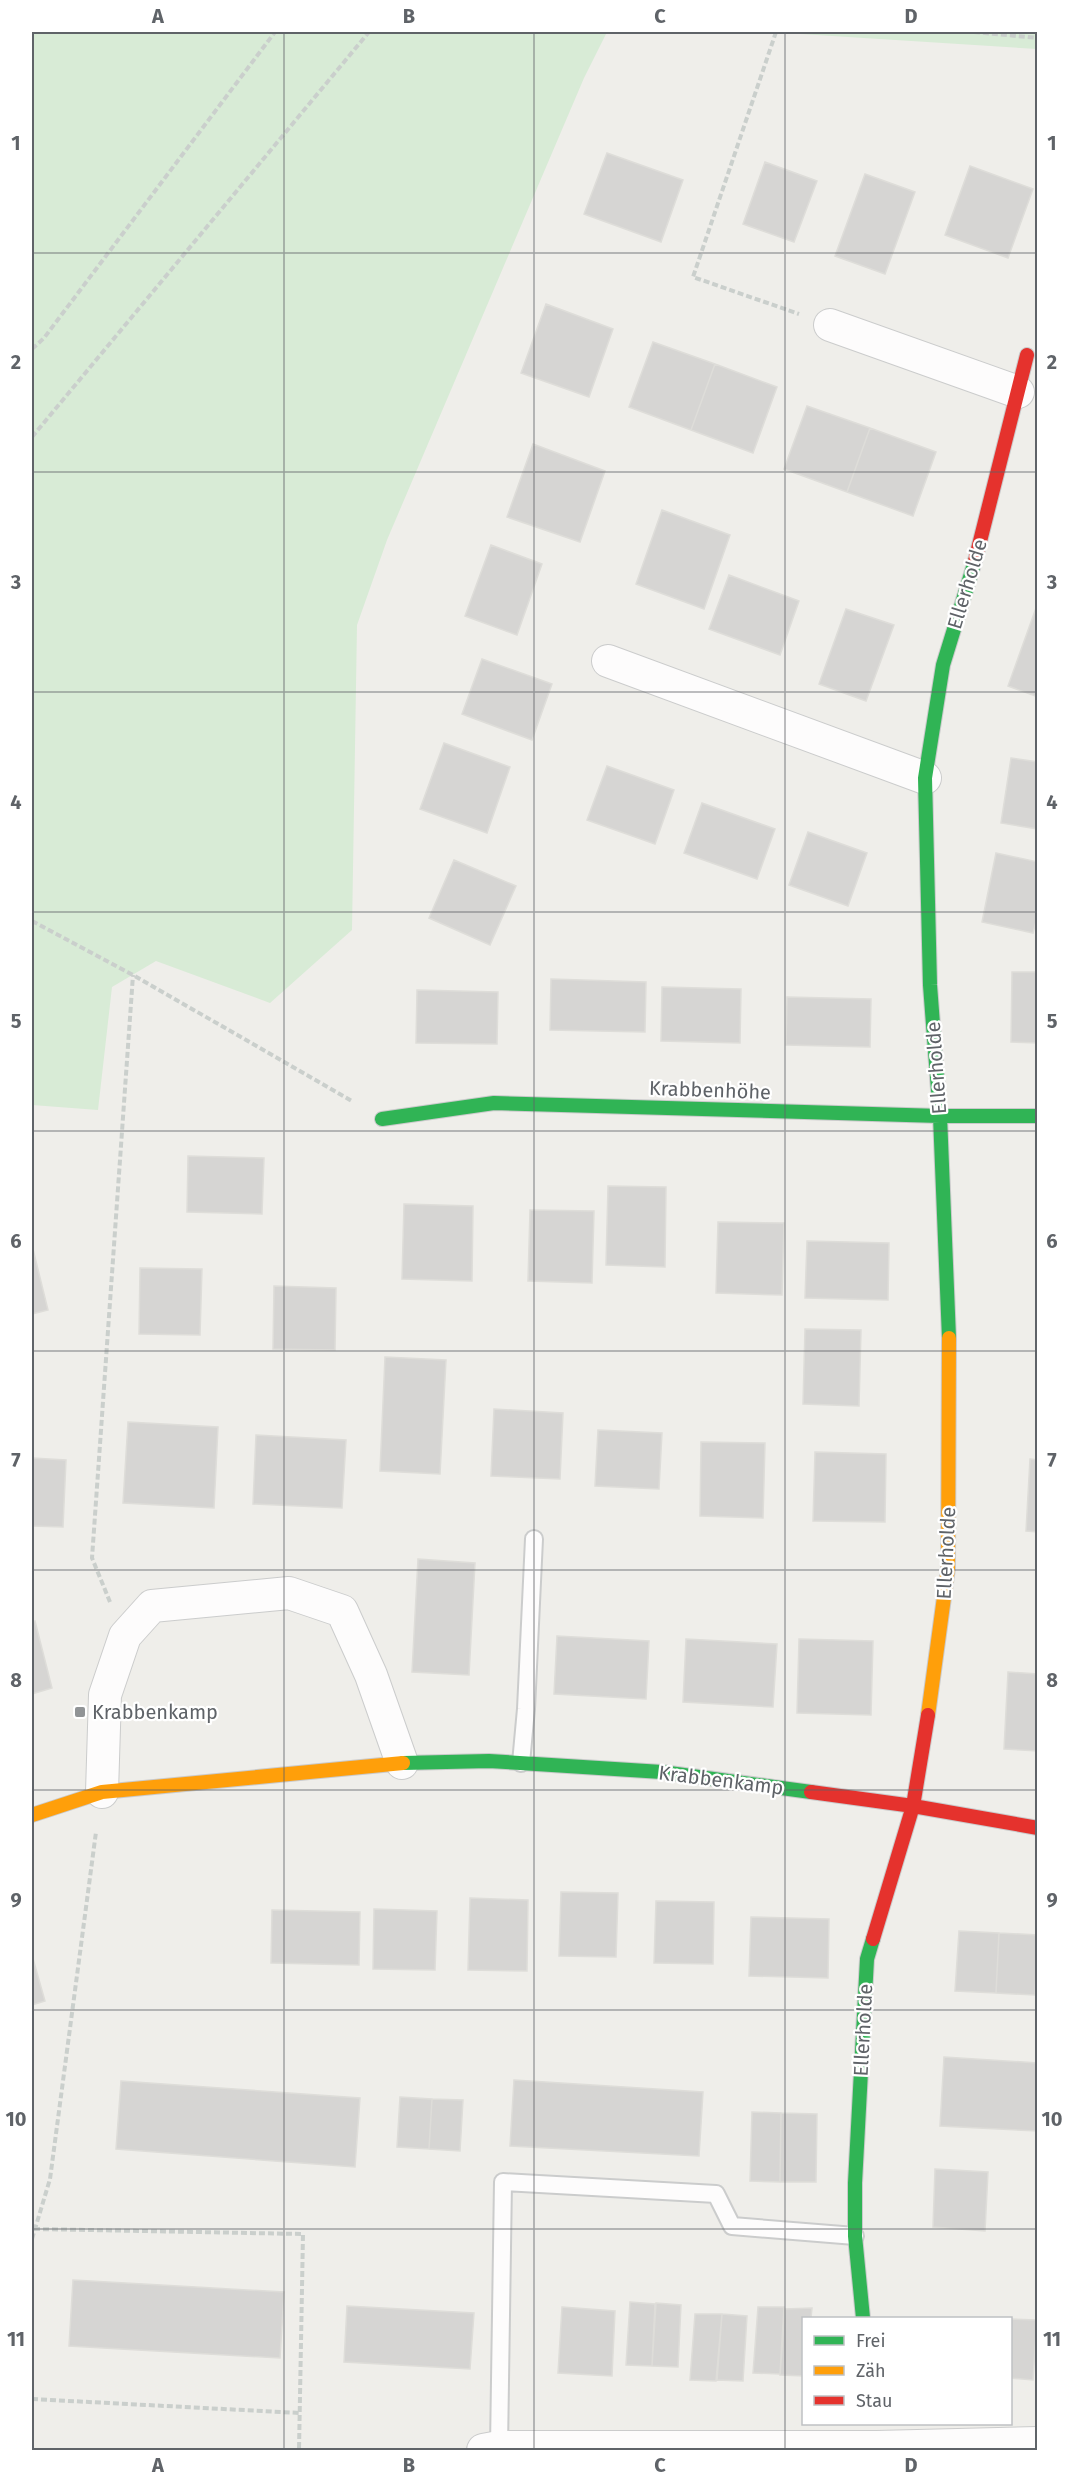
<svg xmlns="http://www.w3.org/2000/svg" width="1069" height="2482" font-family="'Fira Sans',sans-serif">
<style>
.green{fill:#d8ebd6}
.building{fill:#d6d5d3;stroke:#deddd9;stroke-width:1.5}
.lines{fill:none;stroke-linecap:round;stroke-linejoin:round}
.lane-casing{stroke:#cbcccc;stroke-width:20}
.street-casing{stroke:#cbcccc;stroke-width:34}
.fast-casing{stroke:#cacacb;stroke-width:16}
.slow-casing{stroke:#cacacb;stroke-width:16}
.jam-casing{stroke:#cacacb;stroke-width:16}
.path{stroke:#cacfcc;stroke-width:4;stroke-dasharray:6 3;stroke-linecap:butt}
.lane{stroke:#fdfcfc;stroke-width:16}
.street{stroke:#fdfcfc;stroke-width:32}
.fast{stroke:#30b455;stroke-width:14}
.slow{stroke:#ff9f0a;stroke-width:14}
.jam{stroke:#e5322d;stroke-width:14}
.grid{fill:none;stroke:#5f6368;stroke-width:1.5;stroke-opacity:0.55}
.poi-dot{fill:#919496;stroke:#fff;stroke-width:2}
.labels{text-anchor:middle;dominant-baseline:central;stroke-width:4.5;stroke-linejoin:round;paint-order:stroke}
.street-label{font-size:20px;fill:#5f6368;stroke:#fff}
.poi-label{font-size:20px;fill:#5f6368;stroke:#fff;text-anchor:start}
.neatline{fill:none;stroke:#5f6368;stroke-width:2}
.grid-label{font-size:20px;text-anchor:middle;font-weight:bold;fill:#5f6368}
</style>
<rect width="100%" height="100%" fill="#efeeea"/>
<path class="green" d="M32 32H607L584 78 387 540 357 625 352 930 270 1003 156 961 112 987 98 1110 32 1105Z
M769 32H1037V49Z"/>
<path class="building" d="M607 153 683 180 661 242 584 214Z
M765 162 817 181 794 242 743 224Z
M970 166 1033 189 1008 258 945 235Z
M865 174 915 192 885 274 835 256Z
M546 304 613 329 589 397 521 373Z
M653 342 715 364 691 430 629 407Z
M715 364 777 387 753 453 691 430Z
M807 406 870 428 847 492 784 469Z
M870 428 936 452 913 516 847 492Z
M533 444 605 471 580 542 507 517Z
M662 510 730 535 704 609 636 584Z
M491 545 542 564 517 635 465 616Z
M729 575 799 601 780 655 709 629Z
M1036 608H1038V697L1008 686Z
M846 609 894 625 866 701 819 684Z
M482 659 552 684 532 740 462 714Z
M444 743 510 767 487 833 420 809Z
M1011 758 1038 762V829L1001 823Z
M607 766 674 790 655 844 587 820Z
M702 803 775 829 757 879 684 853Z
M808 832 867 853 848 906 789 885Z
M996 853 1038 862V914L1033 933 982 922Z
M454 860 516 886 490 945 429 918Z
M1012 972H1038V1043L1011 1042Z
M551 979 646 982 645 1032 550 1030Z
M662 987 741 989 740 1043 661 1041Z
M417 990 498 992 497 1044 416 1043Z
M787 997 871 999 870 1047 786 1045Z
M188 1156 264 1158 262 1214 187 1212Z
M608 1186 666 1187 665 1267 606 1265Z
M404 1204 473 1206 472 1281 402 1279Z
M530 1210 594 1211 592 1283 528 1281Z
M718 1222 784 1223 782 1295 716 1293Z
M807 1241 889 1243 888 1300 805 1298Z
M32 1245 48 1310 32 1314Z
M140 1268 202 1269 200 1335 139 1334Z
M274 1286 336 1288 335 1350 273 1349Z
M805 1329 861 1330 859 1406 803 1404Z
M385 1357 446 1360 440 1474 380 1471Z
M494 1409 563 1413 560 1479 491 1476Z
M128 1422 218 1427 214 1508 123 1503Z
M598 1430 662 1433 659 1489 595 1486Z
M256 1435 346 1440 342 1508 253 1504Z
M701 1442 765 1443 763 1518 700 1516Z
M815 1452 886 1454 885 1522 813 1521Z
M32 1458 66 1460 63 1527 32 1526Z
M1030 1459 1038 1460V1532L1026 1531Z
M418 1559 475 1563 469 1675 412 1672Z
M35 1621 52 1688 32 1694V1622Z
M557 1636 649 1641 646 1699 554 1694Z
M686 1639 777 1644 773 1707 683 1702Z
M799 1639 873 1641 871 1715 797 1713Z
M1008 1672 1038 1674V1751L1004 1749Z
M561 1892 618 1893 616 1957 559 1956Z
M470 1898 528 1900 527 1971 468 1970Z
M656 1901 714 1902 713 1964 654 1963Z
M374 1909 437 1911 435 1970 373 1969Z
M272 1910 360 1912 359 1965 271 1963Z
M751 1917 829 1919 828 1978 749 1976Z
M959 1931 999 1933 996 1993 955 1991Z
M999 1933 1038 1935 1035 1995 996 1993Z
M32 1955 45 2001 32 2005Z
M944 2057 1038 2063V2131L940 2126Z
M514 2080 703 2092 699 2156 510 2146Z
M121 2081 360 2098 355 2167 116 2149Z
M400 2097 432 2099 429 2149 397 2147Z
M432 2099 463 2100 460 2151 429 2149Z
M752 2112 781 2113 780 2182 750 2181Z
M781 2113 817 2114 816 2182H780Z
M935 2169 988 2172 985 2231 933 2227Z
M73 2280 284 2292 280 2358 69 2346Z
M630 2302 655 2304 652 2366 626 2365Z
M656 2303 681 2305 678 2367 652 2366Z
M347 2306 474 2313 470 2369 344 2362Z
M562 2307 615 2311 612 2376 558 2373Z
M758 2307H784L780 2374 753 2373Z
M812 2308 811 2318H804V2376L780 2375 785 2309Z
M695 2314H722L716 2381 690 2380Z
M722 2314 747 2316 743 2381 717 2380Z
M1010 2319 1037 2320 1033 2380 1010 2378Z"/>
<g class="lines">
<defs>
<path id="lane" d="M521 1763 526 1709 534 1539
M499 2447 503 2182 716 2194 732 2226 855 2236"/>
<path id="street" d="M830 325 1018 392
M608 661 925 778
M102 1792 105 1695 125 1636 152 1606 289 1593 342 1611 371 1675 402 1763
M483 2450 499 2447H877L1038 2443"/>
<path id="fast" d="M382 1119 494 1103 940 1116H1038
M949 1338 940 1116 930 985 925 778 943 665 975 561
M403 1763 489 1761 662 1772 811 1792
M863 2318 855 2236V2183L867 1959 873 1939"/>
<path id="slow" d="M928 1715 948 1568 949 1338
M32 1815 102 1792 403 1763"/>
<path id="jam" d="M975 561 1027 355
M811 1792 913 1806 1038 1828
M873 1939 913 1806 928 1715"/>
</defs>
<use href="#lane" class="lane-casing"/>
<use href="#street" class="street-casing"/>
<use href="#fast" class="fast-casing"/>
<use href="#slow" class="slow-casing"/>
<use href="#jam" class="jam-casing"/>
<path class="path" d="M776 32 693 277 799 314
M974 32 1038 38
M32 349 44 338 275 32
M32 437 369 32
M32 921 133 975 352 1101
M110 1602 92 1558 133 975
M34 2229 303 2234 299 2450
M32 2239 50 2179 96 1832
M32 2399 300 2413"/>
<use href="#lane" class="lane"/>
<use href="#street" class="street"/>
<use href="#fast" class="fast"/>
<use href="#slow" class="slow"/>
<use href="#jam" class="jam"/>
</g>
<path class="grid" d="M284 32V2450M534 32V2450M785 32V2450M32 253H1038M32 472H1038M32 692H1038M32 912H1038M32 1131H1038M32 1351H1038M32 1570H1038M32 1790H1038M32 2010H1038M32 2229H1038"/>
<rect class="poi-dot" x="74" y="1706" width="12" height="12" rx="3"/>
<g class="labels">
<g class="street-label">
<text transform="translate(967 584) rotate(-73)">Ellerholde</text>
<text transform="translate(936 1068) rotate(-94)">Ellerholde</text>
<text transform="translate(710 1090) rotate(2)">Krabbenhöhe</text>
<text transform="translate(946 1553) rotate(-87)">Ellerholde</text>
<text transform="translate(721 1780) rotate(7)">Krabbenkamp</text>
<text transform="translate(863 2030) rotate(-87)">Ellerholde</text>
</g>
<g class="poi-label">
<text x="92" y="1712">Krabbenkamp</text>
</g>
</g>
<rect width="1069" height="2482" fill="none" stroke="#ffffff" stroke-width="66"/>
<rect x="802" y="2317" width="210" height="108" fill="#ffffff" stroke="#bfc1c3" stroke-width="1.5"/>
<rect x="814" y="2336" width="30" height="9" fill="#30b455" stroke="#bfc1c3" stroke-width="1.5"/>
<text x="856" y="2347" font-size="18" fill="#5f6368">Frei</text>
<rect x="814" y="2366" width="30" height="9" fill="#ff9f0a" stroke="#bfc1c3" stroke-width="1.5"/>
<text x="856" y="2377" font-size="18" fill="#5f6368">Zäh</text>
<rect x="814" y="2396" width="30" height="9" fill="#e5322d" stroke="#bfc1c3" stroke-width="1.5"/>
<text x="856" y="2407" font-size="18" fill="#5f6368">Stau</text>
<rect x="33" y="33" width="1003" height="2416" class="neatline"/>
<g class="grid-label">
<text x="158" y="23">A</text>
<text x="409" y="23">B</text>
<text x="660" y="23">C</text>
<text x="911" y="23">D</text>
<text x="16" y="150">1</text>
<text x="1052" y="150">1</text>
<text x="16" y="369">2</text>
<text x="1052" y="369">2</text>
<text x="16" y="589">3</text>
<text x="1052" y="589">3</text>
<text x="16" y="809">4</text>
<text x="1052" y="809">4</text>
<text x="16" y="1028">5</text>
<text x="1052" y="1028">5</text>
<text x="16" y="1248">6</text>
<text x="1052" y="1248">6</text>
<text x="16" y="1467">7</text>
<text x="1052" y="1467">7</text>
<text x="16" y="1687">8</text>
<text x="1052" y="1687">8</text>
<text x="16" y="1907">9</text>
<text x="1052" y="1907">9</text>
<text x="16" y="2126">10</text>
<text x="1052" y="2126">10</text>
<text x="16" y="2346">11</text>
<text x="1052" y="2346">11</text>
<text x="158" y="2472">A</text>
<text x="409" y="2472">B</text>
<text x="660" y="2472">C</text>
<text x="911" y="2472">D</text>
</g>
</svg>
